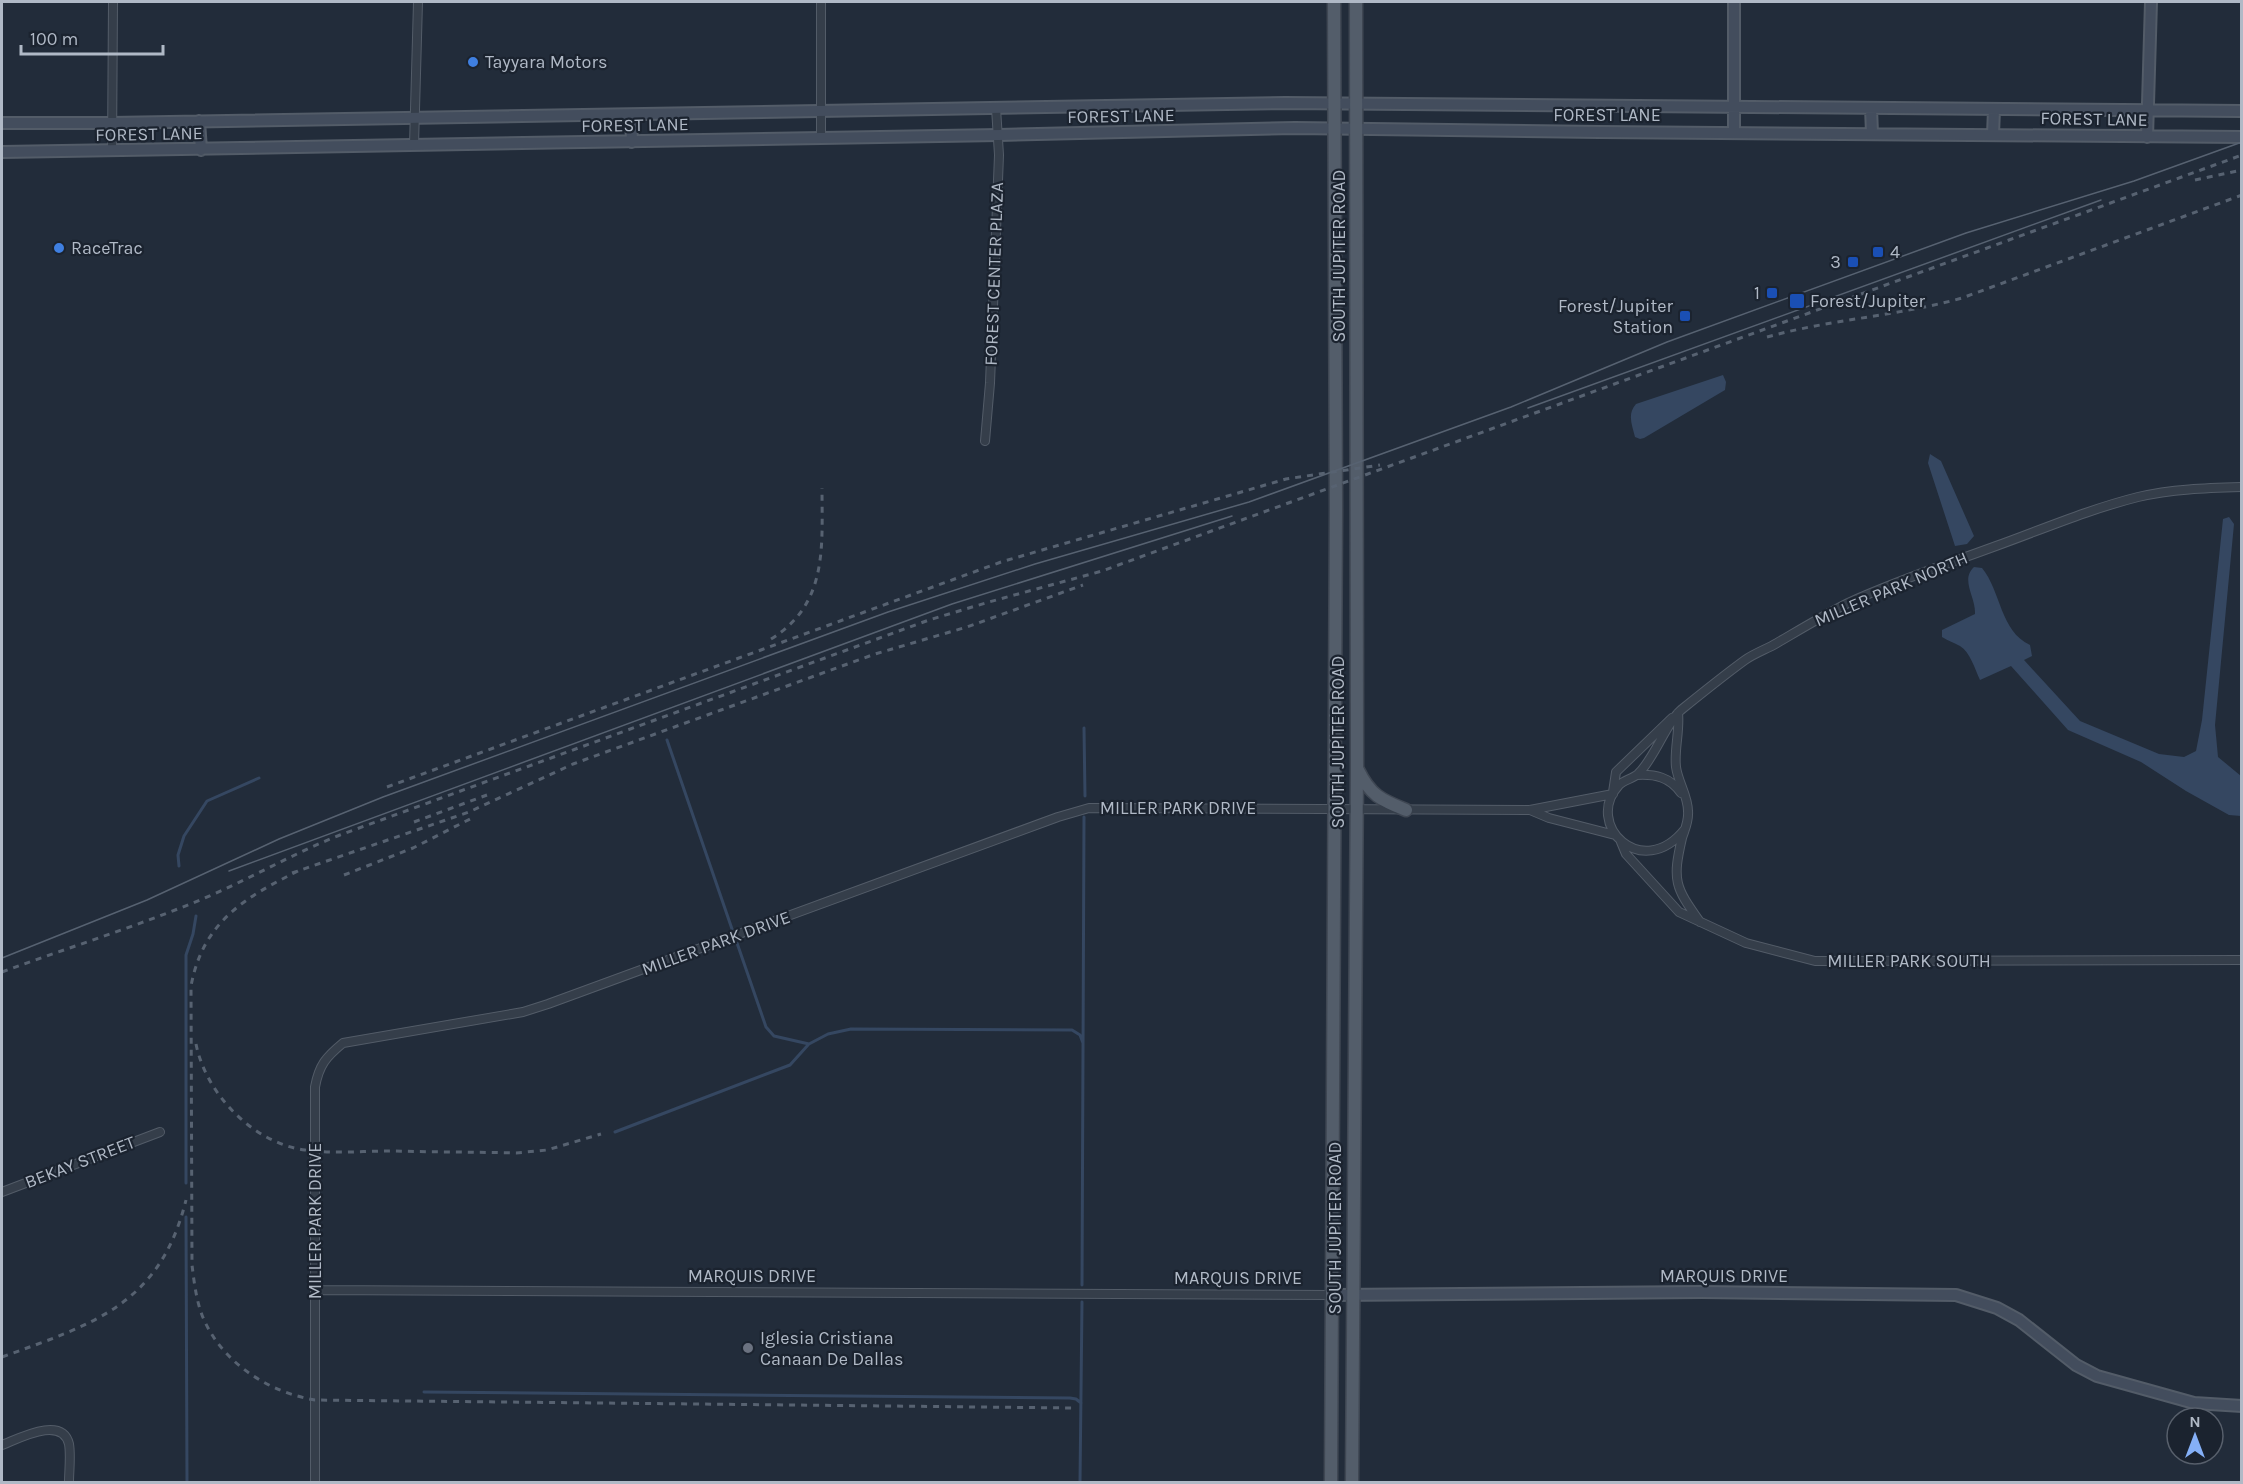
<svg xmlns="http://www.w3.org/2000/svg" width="2243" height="1484" font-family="Karla,sans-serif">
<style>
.water{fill:#354761}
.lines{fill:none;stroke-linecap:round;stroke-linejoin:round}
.stream{stroke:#354761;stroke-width:3}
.street-casing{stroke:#535c68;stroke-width:10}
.secondary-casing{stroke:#535c68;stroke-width:14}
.primary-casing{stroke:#3f4753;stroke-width:15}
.street{stroke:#353e4a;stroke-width:8}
.secondary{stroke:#434d5d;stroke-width:10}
.primary{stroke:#535d6a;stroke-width:12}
.tram{stroke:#576271;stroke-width:1.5}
.rail{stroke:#576271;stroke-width:3;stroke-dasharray:6 6;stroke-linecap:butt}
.shop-dot{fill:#3f7fe0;stroke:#1b232f;stroke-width:2}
.transit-dot{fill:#1a4fb4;stroke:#1b232f;stroke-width:2}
.worship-dot{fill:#6b7280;stroke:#1b232f;stroke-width:2}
.labels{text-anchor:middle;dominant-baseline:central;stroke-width:4.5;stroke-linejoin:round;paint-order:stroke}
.poi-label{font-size:18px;fill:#b0b9c6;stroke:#1b232f;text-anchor:start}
.street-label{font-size:18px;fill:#b0b9c6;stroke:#1b232f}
</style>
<rect width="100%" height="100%" fill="#222c3a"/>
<path class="water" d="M1723 375 1726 382 1725 390 1644 438 1640 439 1635 437C1632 425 1627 414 1636 404Z
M1930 454 1941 461 1974 536 1967 544 1955 546 1928 463Z
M2229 517 2234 524 2215 725 2218 757 2241 776V816L2229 815 2186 791 2141 762 2068 730 2011 666 1980 680C1975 669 1970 652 1960 646 1953 642 1948 641 1942 637V630L1975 614C1976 597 1960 580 1974 567L1982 568C2001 591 2000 631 2030 645L2032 656 2024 660 2080 721 2159 754 2184 757 2196 751 2202 720 2223 519Z"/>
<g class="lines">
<path class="stream" d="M1084 728 1085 796
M667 740 732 929
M179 866 178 855 184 836 207 801 259 778
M737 943 766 1027 774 1036 809 1044 828 1034 851 1029 1072 1030 1080 1035 1083 1043
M615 1132 790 1065 808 1045
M186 1183V955L193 934 196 916
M186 1217 187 1482
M1082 1285 1084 817
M424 1392 1070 1398 1076 1399 1081 1403
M1080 1482 1082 1302"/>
<defs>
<path id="street" d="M821 138V2
M414 145 418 2
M112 151 113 2
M985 441 990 383 999 155 996 108
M1678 713C1680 731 1674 749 1676 767 1678 782 1688 796 1688 811 1689 821 1685 829 1682 838 1672 881 1675 887 1700 922
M1637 775C1655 774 1670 777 1681 793
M1613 792 1616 772 1672 718
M1530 810 1549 818 1615 835
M1685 829C1642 883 1583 824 1619 785 1624 780 1632 779 1638 774 1655 758 1666 723 1681 710 1702 693 1723 676 1745 660 1755 653 1767 649 1777 643 1801 629 1824 615 1848 603 1896 581 1947 564 1996 546 2043 529 2090 509 2138 497 2171 489 2207 488 2242 487
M1621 842 1626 854 1679 912 1746 943 1815 961 2242 960
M2 1192 160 1132
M315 1290 1333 1295
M2 1445C18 1439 62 1415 69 1444 71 1456 69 1471 69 1482
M315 1482V1087C319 1065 326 1057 343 1043L523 1012 548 1004 1058 817 1089 808 1530 810 1613 794"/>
<path id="secondary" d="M1871 108 1872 133
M631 115 632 142
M199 121 201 150
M2 123H112L1285 103 2242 111
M1734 132V2
M1993 135 1994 109
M2147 137 2151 2
M2 152 999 135 1295 128 1599 132 2242 137
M1333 1295 1702 1292 1956 1295 1997 1308 2019 1320 2076 1365 2097 1376 2194 1403 2242 1406"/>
<path id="primary" d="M1358 770C1370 795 1381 800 1406 810
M1331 1482 1336 509 1334 2
M1352 1482 1357 769 1356 2"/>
</defs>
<use href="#street" class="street-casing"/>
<use href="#secondary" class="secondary-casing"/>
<use href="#primary" class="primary-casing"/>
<use href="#street" class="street"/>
<use href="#secondary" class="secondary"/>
<use href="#primary" class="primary"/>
<path class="tram" d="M1528 408 2101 200
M229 871 952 604 1232 516
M2 958 147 900 279 839 383 797 888 612 1035 564 1249 502 1511 407 1667 342 1966 233 2134 181 2242 142"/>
<path class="rail" d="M2195 180 2242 170
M1767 337C1832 319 1898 316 1962 298L2242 195
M771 639C828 604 822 547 822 488
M387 787 1001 562 1286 479 1380 465
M414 822 487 795
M298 871C244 898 203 922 191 986L192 1265C194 1281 196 1299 202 1315 220 1361 267 1392 315 1400L1076 1408
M292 873 469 812 573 764 721 710 875 654 967 627 1083 585
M344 875 413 848 474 817
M2 972C67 948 135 927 200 900 248 880 292 854 340 835L929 620 989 602 1102 571 2242 155
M196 1044C206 1094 253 1143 305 1150 333 1154 363 1151 392 1151 433 1152 474 1152 516 1153L547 1150 601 1134
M2 1357C93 1324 160 1305 186 1200"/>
</g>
<g class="shop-dot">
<circle cx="473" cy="62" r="6"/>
<circle cx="59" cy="248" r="6"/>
</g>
<g class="transit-dot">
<rect x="1872" y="246" width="12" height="12" rx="3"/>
<rect x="1847" y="256" width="12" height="12" rx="3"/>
<rect x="1766" y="287" width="12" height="12" rx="3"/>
<rect x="1789" y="293" width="16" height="16" rx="3"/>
<rect x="1679" y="310" width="12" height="12" rx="3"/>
</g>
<circle class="worship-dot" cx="748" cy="1348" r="6"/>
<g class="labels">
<g class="poi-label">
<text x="485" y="62">Tayyara Motors</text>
<text x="71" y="248">RaceTrac</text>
<text x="1890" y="252">4</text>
<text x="1841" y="262" text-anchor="end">3</text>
<text x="1760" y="293" text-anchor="end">1</text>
<text x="1810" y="301">Forest/Jupiter</text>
<text x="1673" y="306" text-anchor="end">Forest/Jupiter<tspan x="1673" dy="21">Station</tspan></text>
<text x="760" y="1338">Iglesia Cristiana<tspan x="760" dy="21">Canaan De Dallas</tspan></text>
</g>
<g class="street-label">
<text x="1607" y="115">FOREST LANE</text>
<text transform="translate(1121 116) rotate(-1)">FOREST LANE</text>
<text transform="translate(2094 119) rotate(1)">FOREST LANE</text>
<text transform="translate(635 125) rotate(-1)">FOREST LANE</text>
<text transform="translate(149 134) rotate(-1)">FOREST LANE</text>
<text transform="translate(1339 256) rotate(-90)">SOUTH JUPITER ROAD</text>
<text transform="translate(994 274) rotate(-88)">FOREST CENTER PLAZA</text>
<text transform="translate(1891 589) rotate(-23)">MILLER PARK NORTH</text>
<text transform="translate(1338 742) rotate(-90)">SOUTH JUPITER ROAD</text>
<text x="1178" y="808">MILLER PARK DRIVE</text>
<text transform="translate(716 943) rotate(-20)">MILLER PARK DRIVE</text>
<text x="1909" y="961">MILLER PARK SOUTH</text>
<text transform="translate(80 1162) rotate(-21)">BEKAY STREET</text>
<text transform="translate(315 1221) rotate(-90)">MILLER PARK DRIVE</text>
<text transform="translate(1335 1228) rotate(-90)">SOUTH JUPITER ROAD</text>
<text x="752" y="1276">MARQUIS DRIVE</text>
<text x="1724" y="1276">MARQUIS DRIVE</text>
<text x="1238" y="1278">MARQUIS DRIVE</text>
</g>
</g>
<rect width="2243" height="1484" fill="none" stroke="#b0b9c6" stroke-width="6"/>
<g transform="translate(2195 1436)"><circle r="28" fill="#1b232f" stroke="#575f6b" stroke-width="1.5"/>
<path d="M0-4.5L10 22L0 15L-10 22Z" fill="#85b0f7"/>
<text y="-9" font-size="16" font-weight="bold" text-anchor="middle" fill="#b0b9c6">N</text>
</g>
<path d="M21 45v9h142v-9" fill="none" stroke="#b0b9c6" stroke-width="3"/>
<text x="30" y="45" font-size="18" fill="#b0b9c6" stroke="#1b232f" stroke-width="4.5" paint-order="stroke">100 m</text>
</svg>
